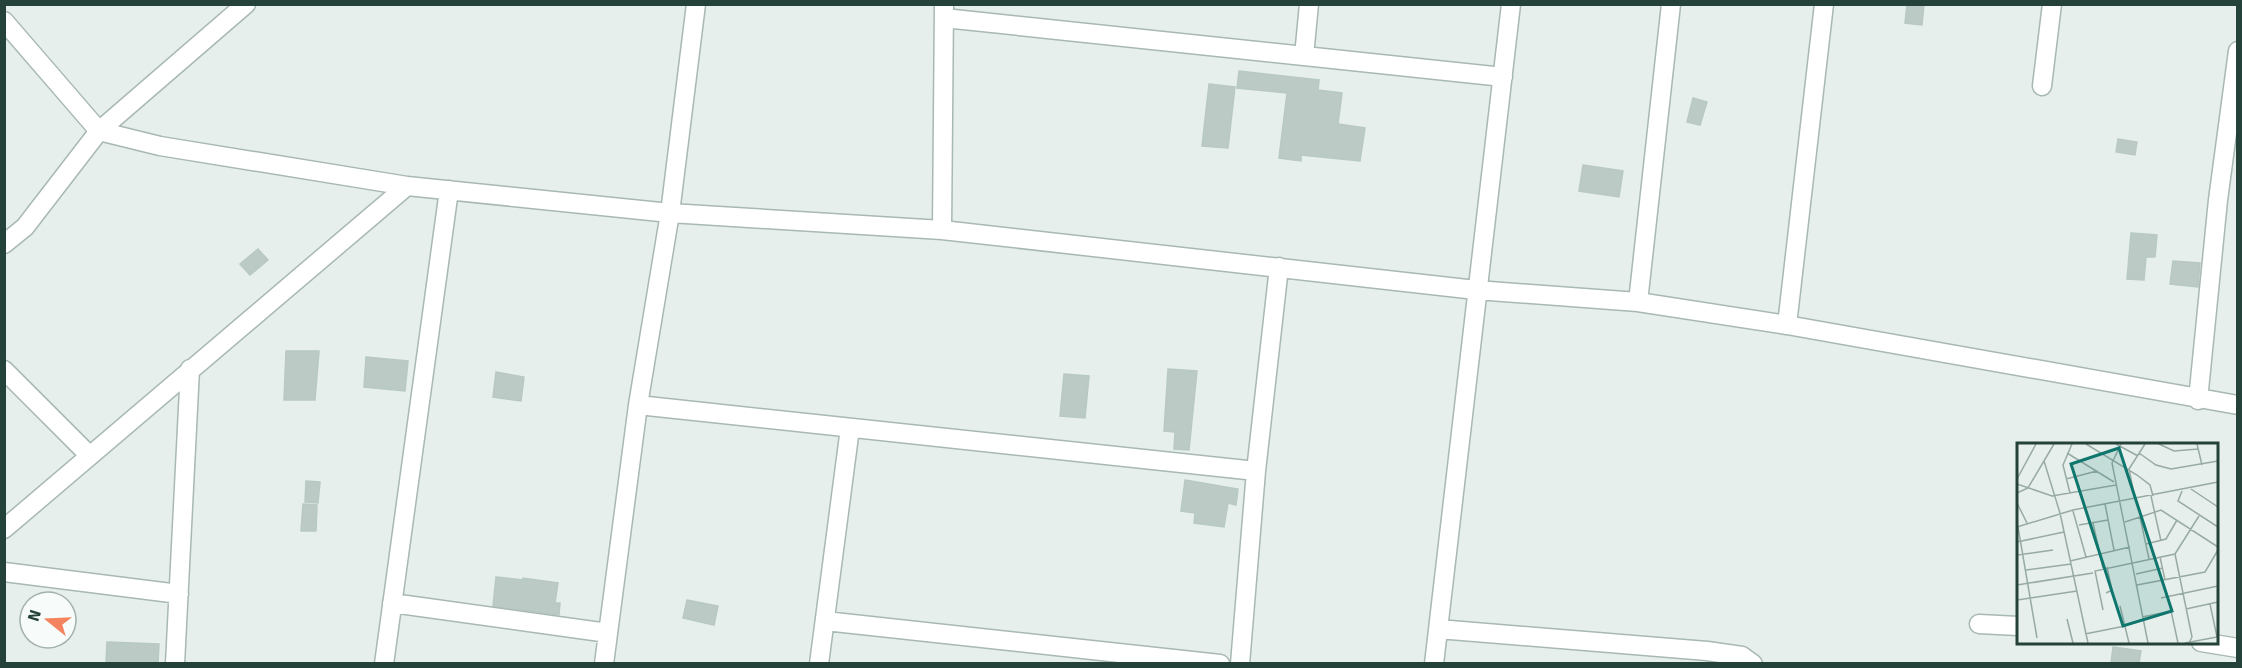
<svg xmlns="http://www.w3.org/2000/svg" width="2242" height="668" font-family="Signika,sans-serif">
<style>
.building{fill:#bbcac4;stroke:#b8c9c2;stroke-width:1.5}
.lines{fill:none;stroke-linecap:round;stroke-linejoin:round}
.minor-casing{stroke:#a8b8b2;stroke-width:21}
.minor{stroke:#fff;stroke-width:18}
.inset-road{fill:none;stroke:#98aaa4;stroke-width:1.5}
.view{fill:#0f766e;fill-opacity:0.15;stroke:#0f766e;stroke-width:3}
.inset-edge{fill:none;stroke:#24423a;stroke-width:3}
</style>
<rect width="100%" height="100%" fill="#e6efeb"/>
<path class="building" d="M1907 4H1924L1922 25 1905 23Z
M1239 71 1319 80 1318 90 1342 93 1338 124 1365 128 1360 161 1301 155V161L1279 158 1287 93 1237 88Z
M1209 84 1235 87 1228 148 1202 146Z
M1693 98 1707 102 1700 125 1687 122Z
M2118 139 2137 142 2135 155 2116 152Z
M1583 165 1623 171 1619 197 1579 191Z
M2131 233 2157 235 2155 257H2146L2144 280 2127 279Z
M258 249 268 260 250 275 240 264Z
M2173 261 2200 263 2198 287 2170 284Z
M286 351H319L315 400H284Z
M366 357 408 361 405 391 364 387Z
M1168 369 1197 371 1189 450 1174 449 1175 432 1164 431Z
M496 372 524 377 521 401 493 397Z
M1064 374 1089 376 1085 418 1060 416Z
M1185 480 1238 489 1236 505 1228 503 1224 527 1194 523 1195 513 1181 511Z
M306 481 320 482 318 503 305 502Z
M303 504 317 505 316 531H301Z
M496 577 523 580V578L558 583 555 603H560L559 615 493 606Z
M687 600 718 606 714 625 683 618Z
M107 642 159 644 158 663H106Z
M2113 647 2141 651 2139 663H2111Z"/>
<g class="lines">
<defs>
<path id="minor" d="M944 18 1503 77
M4 21 99 131 160 146 407 186 670 213 942 230 1476 290 1638 302 1787 325 2238 405
M1304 56 1309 4
M2042 86 2052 4
M942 230 944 4
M4 244 25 227 99 131 246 4
M1638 302 1671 4
M1787 325 1824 4
M4 370 90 456
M2198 400 2218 200 2238 51
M638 405 1256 471
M4 529 407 186
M4 572 179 594
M392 603 608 633
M825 621 1220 664
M1979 624 2018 626
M1438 629 1707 651 1742 656 1753 664
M2201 642 2238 648
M175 664 190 369
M384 664 449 190
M604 664 638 405 670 213 696 4
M819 664 850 428
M1240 664 1256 471 1279 267
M1434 664 1511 4"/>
</defs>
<use href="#minor" class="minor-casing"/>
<use href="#minor" class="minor"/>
</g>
<g transform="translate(2017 443)">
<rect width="201" height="201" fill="#e6efeb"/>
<path class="inset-road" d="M69 1 120 32 133 42 136 53M99 1 121 13M104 1 95 20 131 200M142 1 157 8 181 6M180 1 185 22M50 10 97 39M122 10 139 22 154 26 201 18M27 18 43 70 71 200M0 36 19 1M49 36 80 28M0 41 35 53 99 42M174 46 201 64M165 48 161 58 201 84M0 50 11 45 37 1M53 50 46 22 55 1M134 53 144 98M118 56 112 26 128 1M0 60 10 80M88 61 97 107M56 68 69 114M123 74 132 116M108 79 144 67 201 104M76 80 86 125M62 82 91 77M0 84 56 67 201 39M1 84 20 195M0 99 47 89M129 101 149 96 160 77M158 111 175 194 172 200M0 112 36 107M143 114 148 137M53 118 113 104M9 127 54 121M119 131 146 125M0 142 76 130M120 142 188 129 201 107M89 150 95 147 90 124M151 154 161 200M144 155 201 143M0 157 60 148M193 161 200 194M103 163 112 200M169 166 201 159M86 167 78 128 158 111 182 73M125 174 155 168M50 176 56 200M68 191 108 183M168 200 200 194"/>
<path class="view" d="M102 5 155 168 106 183 54 21Z"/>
<rect width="201" height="201" class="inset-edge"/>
</g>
<rect width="2242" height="668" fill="none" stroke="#24423a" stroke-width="12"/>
<g transform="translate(48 620) rotate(288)"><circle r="28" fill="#f7fbf9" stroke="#a3b1ad" stroke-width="1.5"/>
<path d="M0-4.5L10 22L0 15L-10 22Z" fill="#f4845f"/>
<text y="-9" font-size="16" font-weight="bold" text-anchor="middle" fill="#24423a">N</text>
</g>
</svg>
